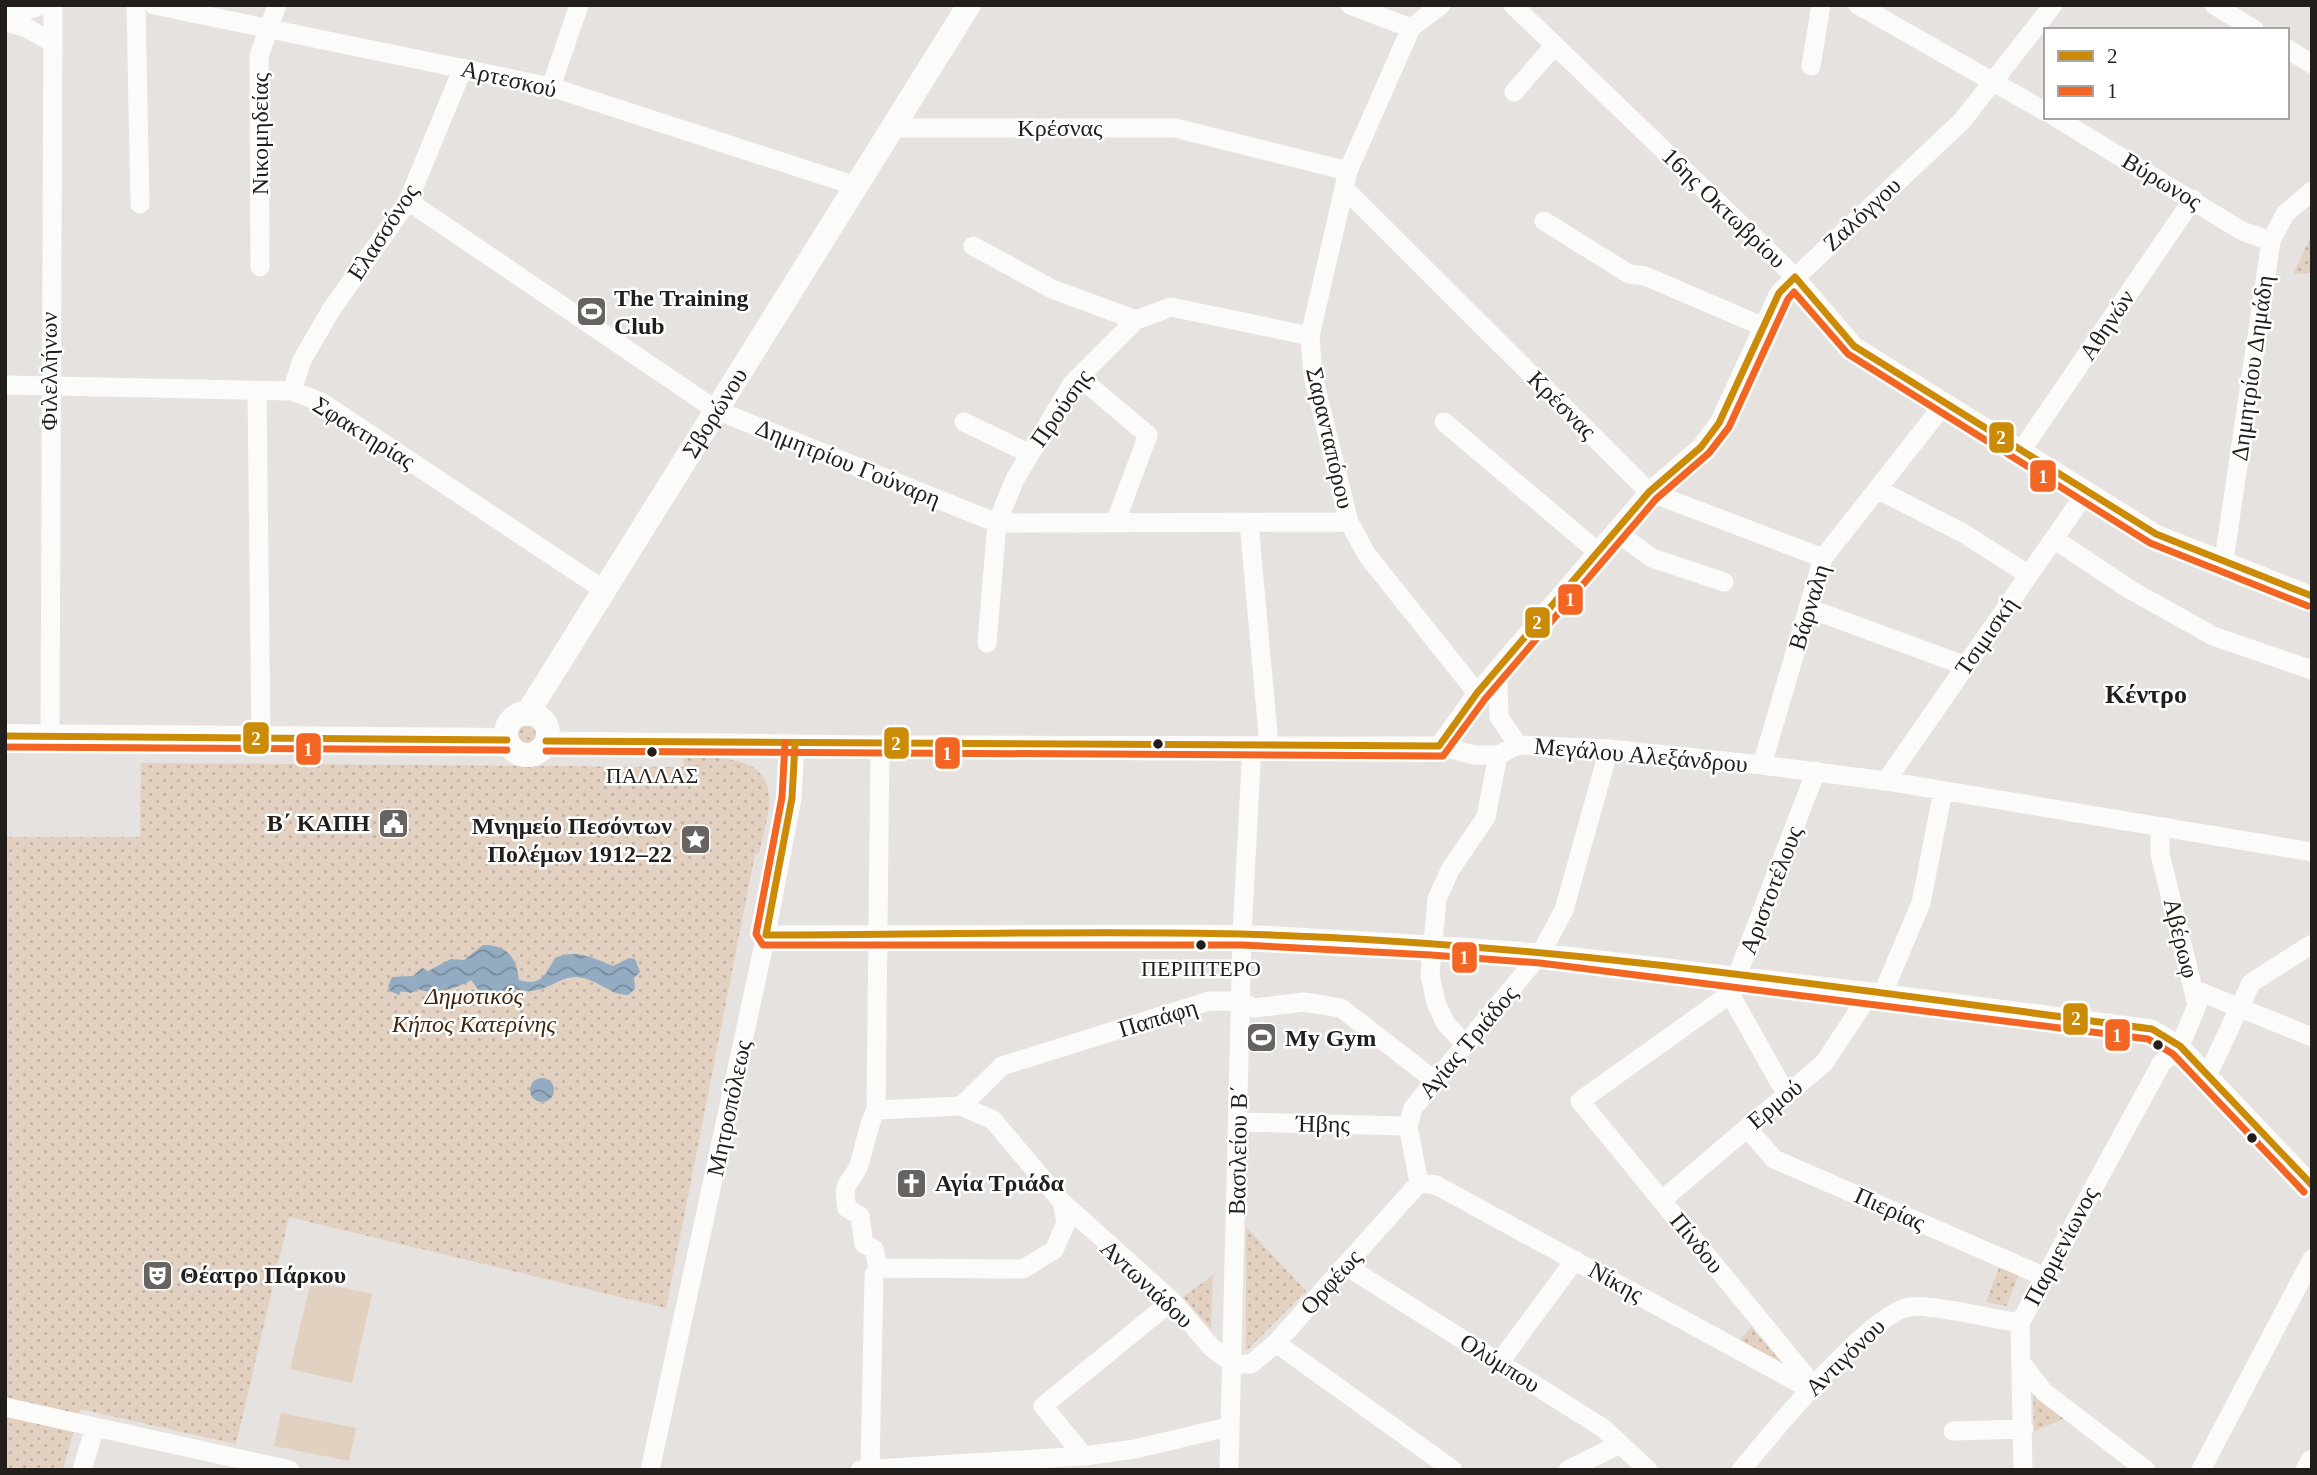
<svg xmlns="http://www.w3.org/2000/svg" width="2317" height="1475" font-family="'Times New Roman',serif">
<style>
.grass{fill:url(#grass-dots)}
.pitch{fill:#e2d0c1}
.water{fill:url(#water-waves)}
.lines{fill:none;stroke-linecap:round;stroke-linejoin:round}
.minor{stroke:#fbfbfa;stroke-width:19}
.major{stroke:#fbfbfa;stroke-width:24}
.bus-1-casing{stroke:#fff;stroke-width:12}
.bus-2-casing{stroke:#fff;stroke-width:12}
.bus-1{stroke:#cc8b06;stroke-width:7}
.bus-2{stroke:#f26522;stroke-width:7}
.bus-dot{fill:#211e1c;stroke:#fff;stroke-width:2.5}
.labels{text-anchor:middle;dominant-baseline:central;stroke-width:5;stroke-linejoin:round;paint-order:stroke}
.bus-label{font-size:22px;fill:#211e1c;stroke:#fff}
.street-label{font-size:24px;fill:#211e1c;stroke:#fff}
.poi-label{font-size:24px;font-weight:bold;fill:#211e1c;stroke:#fff;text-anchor:start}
.park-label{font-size:24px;font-style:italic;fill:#41270d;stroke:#fff}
.neighbourhood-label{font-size:26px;font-weight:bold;fill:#211e1c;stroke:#fff}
.line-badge{stroke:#fff;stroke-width:2.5}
.badge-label{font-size:19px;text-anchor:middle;font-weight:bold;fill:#fff}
</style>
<defs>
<pattern id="grass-dots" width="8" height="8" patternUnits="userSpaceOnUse" patternTransform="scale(1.75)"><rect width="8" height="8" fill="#e2d0c1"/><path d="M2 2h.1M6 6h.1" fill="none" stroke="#c2b2a5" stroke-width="1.8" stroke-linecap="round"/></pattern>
<pattern id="water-waves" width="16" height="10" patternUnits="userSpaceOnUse" patternTransform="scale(1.75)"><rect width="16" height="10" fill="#94acc1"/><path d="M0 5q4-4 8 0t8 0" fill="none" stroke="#788b9c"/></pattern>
</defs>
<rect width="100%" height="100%" fill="#e6e2df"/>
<path class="grass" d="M2312 235V273L2293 274Z
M515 734a12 12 0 1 1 24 0a12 12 0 1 1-24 0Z
M683 758C713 758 765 753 769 795 771 813 762 836 759 854H755L666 1308 289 1217 236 1444 80 1409 63 1470H5V837H140L141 763 684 767Z
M1246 1227 1306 1291 1246 1351Z
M2001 1263 2020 1272 2006 1306 1986 1302Z
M1213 1275 1211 1329 1183 1297Z
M1751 1327 1783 1364 1739 1341Z
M2033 1392 2066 1418 2034 1431Z"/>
<path class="pitch" d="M311 1281 372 1294 352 1383 290 1369Z
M281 1413 356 1428 349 1461 274 1446Z"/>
<path class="water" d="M483 945C508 945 516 957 519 980 541 987 546 974 555 958 575 948 596 959 613 966L629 958 635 959 640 972 634 978 635 989 628 995C609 995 598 979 577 977 556 976 546 997 514 989L506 997 483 996 471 980C458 988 432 996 418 989L411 993 401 991 399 995 390 991 388 986 392 977 413 976 422 968 428 971 451 959 464 960Z
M530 1090a12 12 0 1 1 24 0a12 12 0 1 1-24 0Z"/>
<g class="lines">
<path class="minor" d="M136 5 140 204
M154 5 551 87 856 186
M1350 5 1411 28
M1441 5 1411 28 1348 171 1310 336 1313 376 1349 522 1367 555 1477 693
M1513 5 1795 277 1854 346 2156 534 2312 596
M1858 5 2046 112
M2214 5 2255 30
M5 17 43 5
M5 22 25 27 51 42
M2287 49 2312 64
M1811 66 1821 5
M551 87 579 5
M1514 92 1555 45
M2055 117 2242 231 2271 241
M892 128H1175L1348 171
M1344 188 1649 492 1823 558
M408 201 716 410 997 523 1349 522
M1544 221 1629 274 1645 276 1764 327
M973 246 1052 289 1136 320
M260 267 259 56 277 5
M1079 377 1148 435 1115 523
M5 385 292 391 321 402 604 590
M257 391 261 739
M292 391 302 360 331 310 408 201 463 68
M964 422 1030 454
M1444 422 1598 552
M2021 451 2193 199
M1877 489 1963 533 2029 575
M1249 523 1269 745
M1615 531 1652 558 1724 582
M2054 539 2129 589 2213 636 2312 670
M2224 560 2271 241 2285 214 2312 191
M1808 608 1966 666
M987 643 997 523 1015 479 1072 384 1136 320 1171 307 1310 336
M1491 677 1498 683 1499 717 1518 745
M50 736 53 5
M546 741 880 745 1439 746 1474 755H1498L1518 745 1609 749 1762 765 1886 781 2312 852
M1439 746 1477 693 1649 492 1701 447 1719 423 1779 293 1962 121 2053 5
M1762 765 1823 558 1945 403
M1886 781 2087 491
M766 935 1242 934 1432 945 1541 953 1871 992 2152 1029 2180 1046 2312 1185
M2193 989 2312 1037
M1883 993 1921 903 1943 791
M1730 994 1786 1094
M1465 1044 1446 1024 1436 1003 1430 975 1437 899 1450 870 1486 817 1498 755
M2208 1074 2251 983 2312 944
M876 1110 961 1106 1002 1066 1209 1001H1241L1254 1008 1304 1002 1341 1008 1434 1080
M1239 1122 1408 1126
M1747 1128 1774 1159 2043 1276
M1419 1183 1408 1126 1413 1108 1541 953 1564 910 1609 749
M1419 1183 1436 1185 1810 1389
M1662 1200 1824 1063 1871 992
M1062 1202 1172 1301 1212 1348 1234 1364
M1346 1266 1603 1428 1648 1470
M878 1268 1023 1269 1054 1250 1066 1223 1062 1202 993 1120 961 1106
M1276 1343 1453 1470
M1499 1363 1575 1260
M1234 1364H1251L1276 1343 1419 1183
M2022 1364 2044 1392 2146 1470
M1813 1385 1580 1101 1730 994 1816 771
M5 1407 95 1427
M1953 1431 2024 1429
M1084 1456 1043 1406 1172 1301
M82 1470 95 1427 290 1470
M650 1470 766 935 792 798 795 744
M860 1470 1084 1456 1135 1449 1228 1427
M870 1470 874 1275 878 1268 874 1249 864 1244 860 1216 847 1208C842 1178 849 1188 858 1167 865 1149 866 1129 876 1110L880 745
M1229 1470 1242 934 1252 746
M1568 1470 1620 1444
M1741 1470C1772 1433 1867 1316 1909 1307 1925 1303 1999 1320 2020 1323
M2023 1470 2020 1323 2161 1064 2180 1046 2197 1005 2160 854V827
M2201 1470 2312 1259
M2305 1470 2310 1460"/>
<g class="major">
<circle cx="527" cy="734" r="21"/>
<path id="s1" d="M527 714 969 5"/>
<path d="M5 736 507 740"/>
</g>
<defs>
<path id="bus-1" d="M5 736 507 740
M546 741 1439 746 1477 693 1649 492 1701 447 1719 423 1779 293 1795 277 1854 346 2156 534 2312 596
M795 744 792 798 766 935C924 935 1083 930 1241 934 1546 942 1850 989 2152 1029L2180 1046 2312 1185"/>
<path id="bus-2" d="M785 743 782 797 756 934 763 945H1242L1431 955 1540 963 2148 1039 2173 1054 2304 1192
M5 747 507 750
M546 751 1443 756 1485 699 1656 499 1709 453 1729 427 1788 299 1794 292 1848 354 2150 543 2308 606"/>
</defs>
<use href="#bus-1" class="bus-1-casing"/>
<use href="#bus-2" class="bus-2-casing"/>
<use href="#bus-1" class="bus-1"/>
<use href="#bus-2" class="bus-2"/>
</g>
<defs>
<symbol id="stadium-square" viewBox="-11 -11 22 22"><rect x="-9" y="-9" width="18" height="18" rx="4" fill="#666360" stroke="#fff"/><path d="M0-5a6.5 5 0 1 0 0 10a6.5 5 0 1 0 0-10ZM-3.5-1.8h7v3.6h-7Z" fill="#fff"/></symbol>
<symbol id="civic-square" viewBox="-11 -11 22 22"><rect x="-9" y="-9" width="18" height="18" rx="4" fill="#666360" stroke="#fff"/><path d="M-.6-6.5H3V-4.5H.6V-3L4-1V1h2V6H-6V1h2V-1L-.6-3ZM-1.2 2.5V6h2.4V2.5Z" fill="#fff"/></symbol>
<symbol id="sight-square" viewBox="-11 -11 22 22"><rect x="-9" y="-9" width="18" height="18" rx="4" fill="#666360" stroke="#fff"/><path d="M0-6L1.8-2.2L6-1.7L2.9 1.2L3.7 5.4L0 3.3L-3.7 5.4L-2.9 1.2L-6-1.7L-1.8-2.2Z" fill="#fff"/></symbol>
<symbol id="church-square" viewBox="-11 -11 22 22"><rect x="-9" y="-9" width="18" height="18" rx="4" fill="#666360" stroke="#fff"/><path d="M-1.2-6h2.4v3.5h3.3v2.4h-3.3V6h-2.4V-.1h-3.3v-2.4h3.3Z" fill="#fff"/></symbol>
<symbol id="theatre-square" viewBox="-11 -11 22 22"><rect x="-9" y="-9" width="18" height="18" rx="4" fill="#666360" stroke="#fff"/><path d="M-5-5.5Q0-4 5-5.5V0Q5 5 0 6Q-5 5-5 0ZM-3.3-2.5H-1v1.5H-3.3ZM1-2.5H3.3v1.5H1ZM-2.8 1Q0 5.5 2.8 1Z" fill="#fff"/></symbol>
</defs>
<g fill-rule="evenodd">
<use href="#stadium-square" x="574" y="294" width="35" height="35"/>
<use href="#civic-square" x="376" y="806" width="35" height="35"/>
<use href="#sight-square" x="678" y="822" width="35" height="35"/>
<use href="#stadium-square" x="1244" y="1020" width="35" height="35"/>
<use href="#church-square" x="894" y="1166" width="35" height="35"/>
<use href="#theatre-square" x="140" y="1258" width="35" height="35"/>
</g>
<g class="bus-dot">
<circle cx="1158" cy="744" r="6"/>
<circle cx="652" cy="752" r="6"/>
<circle cx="1201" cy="945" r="6"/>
<circle cx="2158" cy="1045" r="6"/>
<circle cx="2252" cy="1138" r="6"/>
</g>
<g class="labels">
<g class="bus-label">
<text x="652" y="775">ΠΑΛΛΑΣ</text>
<text x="1201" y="968">ΠΕΡΙΠΤΕΡΟ</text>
</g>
<g class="street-label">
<text transform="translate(509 79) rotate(13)">Αρτεσκού</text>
<text x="1060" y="128">Κρέσνας</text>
<text transform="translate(260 134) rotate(-90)">Νικομηδείας</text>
<text transform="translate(2162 181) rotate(31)">Βύρωνος</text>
<text transform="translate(1724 208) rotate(44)">16ης Οκτωβρίου</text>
<text transform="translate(1862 214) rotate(-43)">Ζαλόγγου</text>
<text transform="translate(383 232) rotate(-57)">Ελασσόνος</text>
<text transform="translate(2107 325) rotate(-56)">Αθηνών</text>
<text transform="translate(2252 368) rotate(-82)">Δημητρίου Δημάδη</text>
<text transform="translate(49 371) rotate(-90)">Φιλελλήνων</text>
<text transform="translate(1562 405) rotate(45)">Κρέσνας</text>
<text transform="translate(1061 408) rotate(-55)">Προύσης</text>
<text stroke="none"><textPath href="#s1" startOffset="355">Σβορώνου</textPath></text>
<text transform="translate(364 433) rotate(32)">Σφακτηρίας</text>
<text transform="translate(1330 438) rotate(77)">Σαρανταπόρου</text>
<text transform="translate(848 463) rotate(22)">Δημητρίου Γούναρη</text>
<text transform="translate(1809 607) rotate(-73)">Βάρναλη</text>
<text transform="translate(1986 636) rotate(-55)">Τσιμισκή</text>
<text transform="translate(1641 755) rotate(5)">Μεγάλου Αλεξάνδρου</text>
<text transform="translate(1771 890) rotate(-69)">Αριστοτέλους</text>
<text transform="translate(2181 938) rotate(76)">Αβέρωφ</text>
<text transform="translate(1158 1018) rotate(-17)">Παπάφη</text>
<text transform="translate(1468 1042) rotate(-50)">Αγίας Τριάδος</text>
<text transform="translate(1775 1104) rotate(-40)">Ερμού</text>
<text transform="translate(729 1108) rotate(-78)">Μητροπόλεως</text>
<text transform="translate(1323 1124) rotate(1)">Ήβης</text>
<text transform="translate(1238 1150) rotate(-89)">Βασιλείου Β΄</text>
<text transform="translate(1890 1209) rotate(24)">Πιερίας</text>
<text transform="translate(1697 1243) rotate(51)">Πίνδου</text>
<text transform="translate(2061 1246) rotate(-62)">Παρμενίωνος</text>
<text transform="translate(1331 1282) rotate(-48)">Ορφέως</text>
<text transform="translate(1616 1282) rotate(29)">Νίκης</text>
<text transform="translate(1147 1284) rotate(43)">Αντωνιάδου</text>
<text transform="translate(1845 1357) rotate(-44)">Αντιγόνου</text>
<text transform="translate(1500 1363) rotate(32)">Ολύμπου</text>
</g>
<g class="poi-label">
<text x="614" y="298">The Training<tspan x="614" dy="28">Club</tspan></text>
<text x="370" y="823" text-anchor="end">Β΄ ΚΑΠΗ</text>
<text x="672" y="826" text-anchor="end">Μνημείο Πεσόντων<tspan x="672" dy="28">Πολέμων 1912–22</tspan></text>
<text x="1285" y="1038">My Gym</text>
<text x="935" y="1183">Αγία Τριάδα</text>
<text x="180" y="1275">Θέατρο Πάρκου</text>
</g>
<g class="park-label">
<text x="474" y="996">Δημοτικός<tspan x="474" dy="28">Κήπος Κατερίνης</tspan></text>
</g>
<g class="neighbourhood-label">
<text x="2146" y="694">Κέντρο</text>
</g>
</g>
<g class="line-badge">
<rect x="1988" y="421" width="27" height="33" rx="7" fill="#cc8b06"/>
<rect x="2029" y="459" width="28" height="34" rx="7" fill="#f26522"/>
<rect x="1557" y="583" width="27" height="33" rx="7" fill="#f26522"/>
<rect x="1524" y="606" width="27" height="33" rx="7" fill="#cc8b06"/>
<rect x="242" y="721" width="28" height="34" rx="7" fill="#cc8b06"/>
<rect x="883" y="726" width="27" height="34" rx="7" fill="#cc8b06"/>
<rect x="295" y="732" width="27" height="34" rx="7" fill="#f26522"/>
<rect x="934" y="736" width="27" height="34" rx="7" fill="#f26522"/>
<rect x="1451" y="941" width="27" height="33" rx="7" fill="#f26522"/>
<rect x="2062" y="1002" width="27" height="34" rx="7" fill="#cc8b06"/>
<rect x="2104" y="1018" width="27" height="34" rx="7" fill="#f26522"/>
</g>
<g class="badge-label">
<text x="2001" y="444">2</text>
<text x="2043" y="483">1</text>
<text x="1570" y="606">1</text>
<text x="1537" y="629">2</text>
<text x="256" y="745">2</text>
<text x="896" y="750">2</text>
<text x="308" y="756">1</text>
<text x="947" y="760">1</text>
<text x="1464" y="964">1</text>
<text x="2076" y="1025">2</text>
<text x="2117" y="1042">1</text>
</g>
<rect width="2317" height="1475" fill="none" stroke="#211e1c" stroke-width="14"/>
<rect x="2044" y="28" width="245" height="91" fill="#ffffff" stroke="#a6a5a4" stroke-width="2"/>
<rect x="2058" y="51" width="35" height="10" fill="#cc8b06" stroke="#a6a5a4" stroke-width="2"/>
<text x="2107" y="63" font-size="21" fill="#211e1c">2</text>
<rect x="2058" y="86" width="35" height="10" fill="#f26522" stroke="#a6a5a4" stroke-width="2"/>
<text x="2107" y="98" font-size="21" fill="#211e1c">1</text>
</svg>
